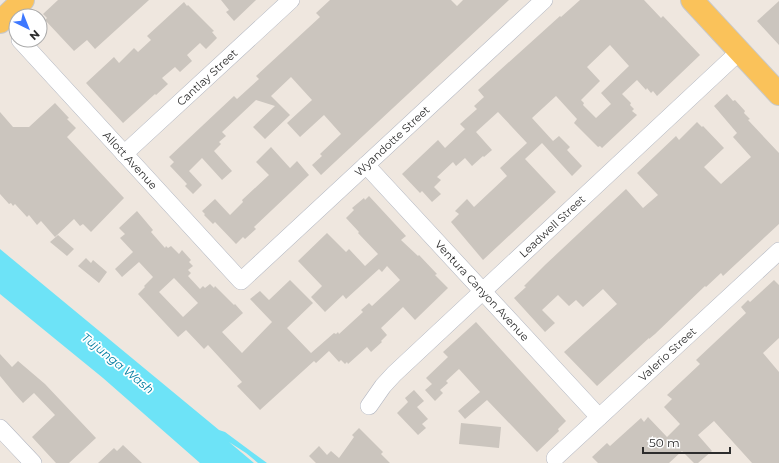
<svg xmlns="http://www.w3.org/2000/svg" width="779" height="463" font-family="Montserrat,sans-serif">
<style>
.water{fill:#6de3f7}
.building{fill:#cbc5be;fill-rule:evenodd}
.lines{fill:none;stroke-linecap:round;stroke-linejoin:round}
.minor-casing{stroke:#b3b7c2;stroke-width:18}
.major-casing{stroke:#c8c8c8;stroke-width:24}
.minor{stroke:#fff;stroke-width:17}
.major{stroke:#fac25a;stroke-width:22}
.labels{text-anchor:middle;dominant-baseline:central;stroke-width:3.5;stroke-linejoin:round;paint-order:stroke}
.street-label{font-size:11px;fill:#2d2d2d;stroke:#fff}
.water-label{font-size:12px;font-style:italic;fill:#057fa2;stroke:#fff}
</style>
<rect width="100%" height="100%" fill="#efe7df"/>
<path class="water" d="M0 249 219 430 225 432 267 463H258L246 453 229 442 254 463H200L103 378 0 294Z"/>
<path class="building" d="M58 0H149L95 49 87 40 74 51 45 20 47 18 43 14Z
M221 0H256L234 21 226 12 229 10Z
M330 0H451L457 6 463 0H509L321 175 312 165 322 156 320 154 341 134 324 115 300 137 287 123 312 100 291 77 271 96 290 115 265 139 253 127 275 106 256 100 222 132 226 136 219 142 221 144 214 151 232 171 222 180 202 158 189 171 202 185 193 194 185 186 187 184 170 166 174 162 169 157 234 96 237 99 259 79 256 76 320 17 316 13Z
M580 0H644L661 18 663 16 700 55 657 96 653 91 651 93 647 88 646 90 637 80 622 94 631 103 630 105 634 109 632 111 637 115 602 148 600 146 598 147 574 123 577 119 556 96 532 118 553 141 559 136 570 147 567 150 582 166 572 176 542 143 525 159 556 192 483 260 451 222 459 214 455 211 467 199 474 207 507 176 500 168 527 143 498 112 476 132 492 150 484 157 483 156 472 166 465 158 456 166 453 162 437 177 441 180 434 187 441 194 432 202 422 191 420 193 402 174 438 140 445 148 465 129 460 124 477 109 474 106 484 97 478 90 560 16 561 17ZM610 45 629 66 601 93 611 104 596 118 583 105 584 103 581 100 600 81 587 67Z
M779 1V45L757 21Z
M184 2 187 6 188 5 214 31 212 32 217 38 206 49 200 43 187 55 192 61 180 72 175 67 162 78 168 84 156 95 155 94 123 123 86 83 114 57 119 63 134 48 138 52 151 40 147 36Z
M727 94 733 101 735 100 745 111 744 113 750 119 748 120 779 153V224L723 276 721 273 706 287 705 286 655 334 649 339V338L597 386 564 352 617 304 603 289 583 307 576 300 569 306 558 295 542 310 555 323 545 332 514 298 526 287 524 286 545 265 626 189 643 208 658 195 637 173 676 136 679 140 697 122 702 127 703 126 724 148 704 167 721 184 751 157 733 137 737 133 714 106Z
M55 103 69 118 67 119 76 128 67 137 124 198 91 232 83 224 80 226 74 219 55 237 41 221 37 225 29 215 27 217 15 204 13 206 11 203 9 204 0 194V112L13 127H29Z
M271 147 290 168 297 161 309 175 254 227 256 229 245 239 243 237 236 244 215 222 213 224 204 215 205 214 202 211 215 199 230 215 243 202 242 200 269 175 256 162Z
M369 196 406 236 401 240 418 256 419 255 437 274 435 275 448 288 415 320 403 307 381 328 387 335 381 341 382 342 371 352 367 347 348 364 347 362 345 364 341 360 339 362 329 351 316 363 314 361 260 410 237 386 242 382 208 345 204 349 186 330 178 337 138 294 145 287 144 286 153 277 139 262 122 277 115 269 133 252 120 238 125 234 119 228 137 211 153 230 151 232 165 248 166 246 168 248 171 246 179 254 182 250 191 260 189 262 193 266 188 270 191 273 188 276 200 289 203 286 205 288 210 284 214 288 215 286 234 305 235 304 243 313 222 332 242 353 272 322 250 299 260 291 269 300 290 280 313 303 287 328 311 353 334 333 336 334 338 332 339 334 363 312 361 310 369 303 372 306 400 280 387 266 382 272 379 269 346 299 343 295 325 312 311 297 322 286 298 261 327 233 346 252 349 249 365 266 378 254 358 233 359 232 346 218 354 210 352 208 364 198 365 200ZM174 278 198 303 183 317 159 292Z
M58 235 74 249 67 256 50 242Z
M86 258 91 263 93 260 107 272 99 283 78 266Z
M774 280 779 285V338L763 353 779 372V463H752L714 421 698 435 712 451 698 463H694L682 451 669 463H598L592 457 607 443 610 446 641 418 644 422 648 417 667 437 680 424 664 407 672 399 667 395 700 364 696 360 746 313 741 307 748 300 750 302Z
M476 322 566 421 558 429 559 431 537 452 487 400 465 419 458 411 480 392 459 369 446 381 448 383 440 390 443 393 435 401 425 390 432 384 426 378 448 357 443 352Z
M0 354 12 367 18 361 45 384 96 438 69 463H56L32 437 55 415 34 393 23 403 14 393 0 376Z
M414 390 424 401 417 407 428 419 422 424 426 428 418 435 397 413 408 402 405 398Z
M461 423 501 427 499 448 459 444Z
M359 428 383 452 381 454 390 463H316L309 456 319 446 327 455 331 451 339 458 354 437 352 435Z
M123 445 142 463H98L114 448 117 451Z"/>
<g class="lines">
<defs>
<g id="minor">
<path id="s1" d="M20 40 241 281 544 0"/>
<path id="s2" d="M124 154 291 0"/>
<path id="s3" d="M366 165 599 417"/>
<path id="s4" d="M369 406 383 386 394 374 740 51"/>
<path d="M0 428 33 463"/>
<path id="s5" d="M555 458 779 251"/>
</g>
<path id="major" d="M692 0 779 94
M0 22 23 0"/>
</defs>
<use href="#minor" class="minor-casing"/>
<use href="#major" class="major-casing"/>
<use href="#minor" class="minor"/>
<use href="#major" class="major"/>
</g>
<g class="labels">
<g class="street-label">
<text stroke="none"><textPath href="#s2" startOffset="113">Cantlay Street</textPath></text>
<text stroke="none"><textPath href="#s1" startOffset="533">Wyandotte Street</textPath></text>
<text stroke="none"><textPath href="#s1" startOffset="163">Allott Avenue</textPath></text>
<text stroke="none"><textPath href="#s4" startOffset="257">Leadwell Street</textPath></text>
<text stroke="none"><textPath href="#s3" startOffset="171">Ventura Canyon Avenue</textPath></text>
<text stroke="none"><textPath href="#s5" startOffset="153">Valerio Street</textPath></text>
</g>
<g class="water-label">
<text transform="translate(118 363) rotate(39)">Tujunga Wash</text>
</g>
</g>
<g transform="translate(28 28) rotate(137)"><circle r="19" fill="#ffffff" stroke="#ababab"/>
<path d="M0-3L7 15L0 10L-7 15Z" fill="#3d78ff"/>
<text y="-6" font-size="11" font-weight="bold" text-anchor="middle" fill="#2d2d2d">N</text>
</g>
<path d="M643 447v6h87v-6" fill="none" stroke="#2d2d2d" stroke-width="2"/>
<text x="649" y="447" font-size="12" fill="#2d2d2d" stroke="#ffffff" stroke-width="3" paint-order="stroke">50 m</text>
</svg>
